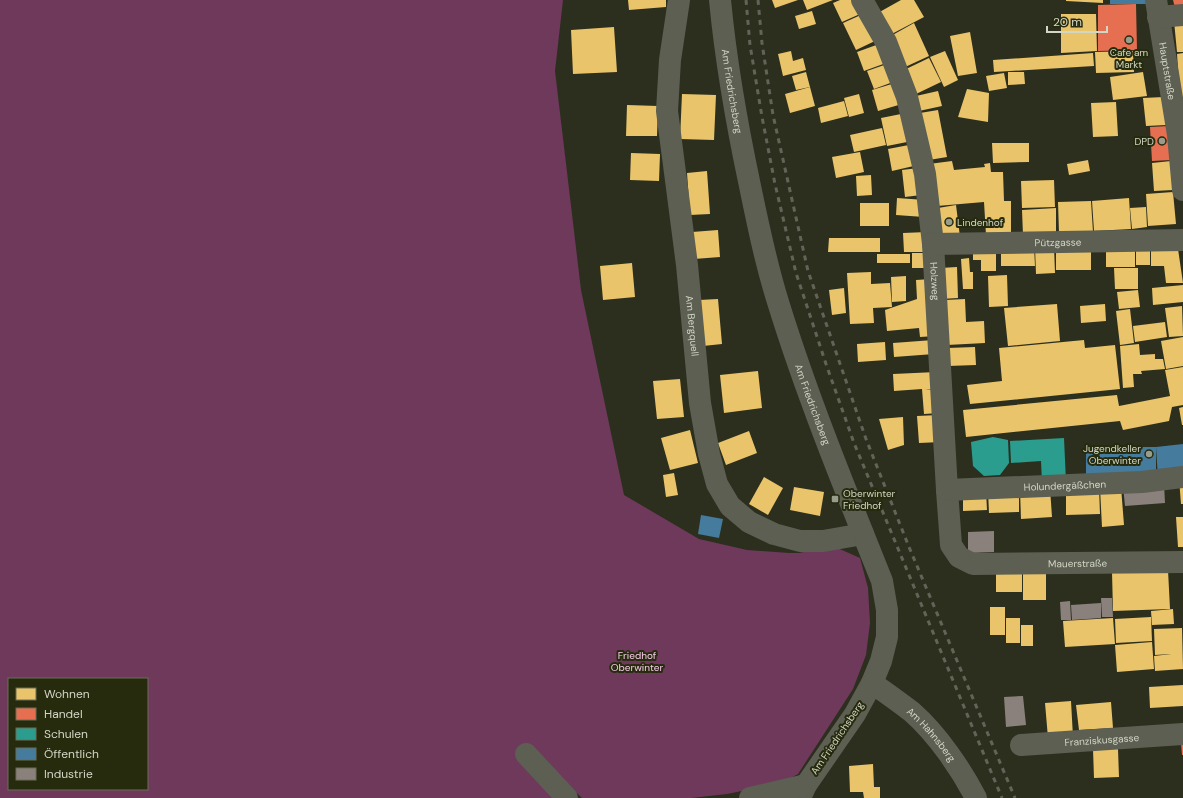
<svg xmlns="http://www.w3.org/2000/svg" width="1183" height="798" font-family="'DM Sans',sans-serif">
<style>
.green{fill:#6f395c;fill-rule:evenodd}
.homes{fill:#e9c46a}
.shops{fill:#e76f51}
.schools{fill:#2a9d8f}
.public{fill:#457b9d}
.industry{fill:#8a817c}
.lines{fill:none;stroke-linecap:round;stroke-linejoin:round}
.minor{stroke:#5c5f52;stroke-width:22}
.rail{stroke:#626458;stroke-width:3;stroke-dasharray:5 5;stroke-linecap:butt}
.poi-dot{fill:#989c8b;stroke:#262b0e;stroke-width:1.5}
.labels{text-anchor:middle;dominant-baseline:central;stroke-width:4;stroke-linejoin:round;paint-order:stroke}
.poi-label{font-size:10px;fill:#d2d6c5;stroke:#262b0e;text-anchor:end}
.street-label{font-size:10px;fill:#d2d6c5;stroke:#262b0e}
.park-label{font-size:10px;fill:#f8cde9;stroke:#262b0e}
</style>
<rect width="100%" height="100%" fill="#2c2f1e"/>
<path class="green" d="M0 0H563L555 71 581 290 624 495 699 539 747 550 789 553H799L833 546 860 558 868 588 870 623 866 655 853 689 798 774 781 783 727 794 691 798H582L577 793 569 798H0ZM9 679H147V789H9Z"/>
<path class="homes" d="M628 0H666V7L629 10Z
M772 0H798L775 8Z
M803 0H833L807 10Z
M840 0H854L860 14 842 22 833 3Z
M901 0H914L924 17 888 36 876 14Z
M1066 0H1103V3L1066 1Z
M812 11 816 24 799 29 795 16Z
M863 14 875 41 856 50 843 23Z
M1061 14H1096L1097 51 1061 53Z
M1183 20V52H1177L1174 21Z
M914 23 929 56 903 68 889 37Z
M614 27 617 72 573 74 571 30Z
M970 32 977 73 958 76 950 36Z
M879 44 886 63 864 71 857 52Z
M791 51 793 61 803 58 806 70 783 76 778 54Z
M945 51 958 80 944 87 930 57Z
M1133 51 1134 72 1096 73 1095 52Z
M1093 53 1094 66 994 72 993 60Z
M1183 53V97L1180 98 1177 54Z
M929 58 941 82 916 94 904 70Z
M887 64 893 82 874 89 867 71Z
M806 72 810 87 796 90 792 76Z
M1008 72H1024L1025 84 1008 85Z
M1143 72 1147 96 1113 100 1110 77Z
M1004 73 1007 88 989 91 986 76Z
M895 83 902 104 878 111 872 90Z
M810 87 815 106 790 113 785 94Z
M967 89 989 93 988 122 958 117Z
M938 91 942 106 919 111 916 96Z
M682 94 716 95 714 140 680 139Z
M859 94 864 113 849 117 844 98Z
M1164 97 1166 125 1146 126 1143 98Z
M844 101 848 116 821 123 818 108Z
M1116 102 1118 136 1093 137 1091 103Z
M627 105 658 106 657 136H626Z
M938 110 947 157 929 160 920 113Z
M906 113 912 141 887 146 881 118Z
M882 128 886 145 854 152 850 135Z
M992 143H1029V162L993 163Z
M914 144 918 165 892 171 888 149Z
M860 152 864 172 836 178 832 157Z
M631 153 660 154 659 181 630 180Z
M1088 160 1090 171 1069 175 1067 164Z
M952 161 954 170 985 167 984 164 990 163 991 172H1003L1004 201H1011V235H986L984 202 937 206 929 164Z
M1171 161 1173 190 1154 191 1152 163Z
M918 168 921 195 905 197 902 170Z
M707 171 710 214 690 215 687 173Z
M871 175 872 195 857 196 856 176Z
M1054 180 1055 207 1022 208 1021 181Z
M1173 192 1176 224 1148 226 1146 194Z
M897 198 925 200 924 217 896 215Z
M1129 198 1131 229 1094 231 1092 201Z
M1091 201 1093 232 1059 233 1058 202Z
M860 203H889V226H860Z
M956 205 960 237 942 239 938 208Z
M1146 207 1147 227 1132 229 1130 208Z
M1056 208V234L1023 235 1022 210Z
M718 230 720 257 694 259 692 232Z
M927 232V252H904L903 233Z
M829 238H880V252H828Z
M1034 246 1035 266H1001V247Z
M1054 246 1055 273 1036 274 1035 247Z
M1056 246H1091V270H1056Z
M1106 248H1135V267H1106Z
M1136 249H1150V265H1136Z
M1151 249H1178L1183 283H1166L1164 266H1151Z
M973 251H996V271H981V260H973Z
M912 253H926L927 268H912Z
M877 254H910V263H877Z
M969 258 970 272H973V289H963L961 259Z
M632 263 635 297 603 300 600 266Z
M957 267 958 298 941 299 940 268Z
M1114 268H1138V289H1115Z
M871 272V284L890 283 892 307 873 308 874 323 850 324 847 273Z
M1007 275 1008 306 989 307 988 276Z
M906 276V301L892 302 891 277Z
M931 279 935 336 920 337 919 328 887 331 885 310 917 299 916 280Z
M1183 285V302L1153 305 1152 288Z
M844 288 846 313 832 315 829 290Z
M1138 290 1140 307 1119 309 1117 292Z
M718 299 722 344 703 346 699 300Z
M965 299 966 322 984 321 985 343 947 345 945 300Z
M1057 304 1060 341 1008 346 1004 308Z
M1105 304 1106 321 1081 323 1080 306Z
M1182 306 1183 336 1169 337 1165 308Z
M1130 309 1134 343 1120 345 1116 311Z
M1165 322 1167 337 1135 342 1133 326Z
M1183 337V366L1166 369 1161 341Z
M933 340 934 354 894 357 893 343Z
M1084 340 1085 348 1115 345 1120 389 970 404 967 385 1002 381 999 348Z
M885 342 886 360 858 362 857 344Z
M1139 344 1140 355 1155 354V359H1163L1165 369 1141 371 1142 374H1133L1134 387 1123 388 1120 346Z
M975 347 976 365 948 366 947 348Z
M1183 367V405L1172 407 1169 421 1123 430 1120 421 966 437 963 410 1117 395 1119 406 1170 396 1165 370Z
M758 371 762 408 724 413 720 375Z
M936 372 937 388 925 390 938 389 939 413 924 414 922 389 894 391 893 374Z
M680 379 684 417 657 419 653 381Z
M1183 407V425H1182L1179 408Z
M939 415 941 442 919 443 917 416Z
M903 417 904 445 888 450 879 419Z
M690 430 698 463 670 470 661 438Z
M749 431 757 453 726 465 718 443Z
M674 473 678 495 666 497 663 475Z
M764 477 783 488 768 515 749 504Z
M1179 479H1183V504H1181Z
M794 487 824 492 820 516 790 510Z
M1121 487 1124 525 1102 527 1100 488Z
M1050 488 1052 517 1021 519 1020 490Z
M1099 488 1100 514 1066 515V489Z
M1019 490V512L989 513 988 491Z
M986 491 987 510 963 511V492Z
M1176 517H1183V547H1178Z
M1168 570 1170 609 1113 611 1112 572Z
M996 574H1022V592H996Z
M1023 574H1046V600H1023Z
M990 607H1005V635H990Z
M1173 609 1174 624 1152 625 1151 611Z
M1151 617 1152 641 1116 643 1115 619Z
M1006 618H1020V643H1006Z
M1113 618 1115 644 1065 647 1063 621Z
M1021 625H1033V646H1021Z
M1182 628 1183 669 1155 671 1154 656 1171 654 1155 655 1154 629Z
M1152 642 1154 669 1117 672 1115 645Z
M1183 685V706L1150 708 1149 687Z
M1071 701 1073 737 1048 738 1045 703Z
M1111 702 1113 728 1079 730 1076 705Z
M1093 749H1118L1119 777 1094 778Z
M873 764 874 787H880V798H864L863 792H850L849 766Z"/>
<path class="shops" d="M1173 0H1183V7L1175 8Z
M1136 4 1137 50 1098 51V5Z
M1169 126 1171 160 1152 161 1150 127Z
M1181 742H1183V755H1182Z"/>
<path class="schools" d="M993 437 1008 440 1009 463 1000 475 984 476 973 466 971 442Z
M1064 438 1066 482 1042 483 1041 461 1011 463 1010 441Z"/>
<path class="public" d="M1110 0H1147V4H1110Z
M1183 444V475L1158 478 1156 447Z
M1086 447H1156V478L1086 479Z
M701 515 723 519 719 538 698 534Z"/>
<path class="industry" d="M1164 483 1165 503 1125 506 1123 486Z
M994 531V552L968 553V532Z
M1101 598H1112L1113 617H1102Z
M1070 601 1071 620H1061L1060 602Z
M1101 603V618L1072 620 1071 605Z
M1023 696 1026 725 1006 727 1004 697Z"/>
<g class="lines">
<g class="minor">
<path id="s1" d="M679 0 670 60 667 111 687 265 700 403 709 454 717 484 730 506 749 522 774 534 800 541H823L863 534"/>
<path id="s2" d="M720 0C726 63 737 125 750 186 758 225 766 264 778 302 807 396 845 489 882 581L887 610V637L881 661 872 683 855 714 806 785 800 798"/>
<path id="s3" d="M862 0 886 42 907 97 925 174 933 244 947 490 951 545 959 557 973 564 1183 562"/>
<path id="s4" d="M1156 0 1178 135 1183 190"/>
<path d="M1158 17 1183 15"/>
<path id="s5" d="M933 244 1183 240"/>
<path id="s6" d="M947 490 1142 482 1183 477"/>
<path id="s7" d="M872 683C885 692 899 702 912 712 937 734 961 769 976 798"/>
<path id="s8" d="M1021 745 1183 734"/>
<path d="M526 754 567 798"/>
<path d="M750 798 806 785"/>
</g>
<path class="rail" d="M746 0 750 45 762 117 775 184 796 273 826 364 854 443 1002 798
M758 0 762 43 773 115 808 271 866 439 909 547 1015 798"/>
</g>
<g class="poi-dot">
<circle cx="1129" cy="40" r="4"/>
<circle cx="1162" cy="141" r="4"/>
<circle cx="949" cy="222" r="4"/>
<circle cx="1149" cy="454" r="4"/>
<rect x="831" y="495" width="8" height="8" rx="2"/>
</g>
<g class="labels">
<g class="poi-label">
<text x="1129" y="52" text-anchor="middle">Cafe am<tspan x="1129" dy="12">Markt</tspan></text>
<text x="1154" y="141">DPD</text>
<text x="957" y="222" text-anchor="start">Lindenhof</text>
<text x="1141" y="448">Jugendkeller<tspan x="1141" dy="12">Oberwinter</tspan></text>
<text x="843" y="493" text-anchor="start">Oberwinter<tspan x="843" dy="12">Friedhof</tspan></text>
</g>
<g class="street-label">
<text stroke="none"><textPath href="#s4" startOffset="72">Hauptstraße</textPath></text>
<text stroke="none"><textPath href="#s2" startOffset="92">Am Friedrichsberg</textPath></text>
<text stroke="none"><textPath href="#s5" startOffset="125">Pützgasse</textPath></text>
<text stroke="none"><textPath href="#s3" startOffset="294">Holzweg</textPath></text>
<text stroke="none"><textPath href="#s1" startOffset="328">Am Bergquell</textPath></text>
<text stroke="none"><textPath href="#s2" startOffset="416">Am Friedrichsberg</textPath></text>
<text stroke="none"><textPath href="#s6" startOffset="118">Holundergäßchen</textPath></text>
<text stroke="none"><textPath href="#s3" startOffset="693">Mauerstraße</textPath></text>
<text stroke="none"><textPath href="#s7" startOffset="79">Am Hahnsberg</textPath></text>
<text transform="translate(837 738) rotate(-56)">Am Friedrichsberg</text>
<text stroke="none"><textPath href="#s8" startOffset="81">Franziskusgasse</textPath></text>
</g>
<g class="park-label">
<text x="637" y="655">Friedhof<tspan x="637" dy="12">Oberwinter</tspan></text>
</g>
</g>
<rect x="8" y="678" width="140" height="112" fill="#262b0e" stroke="#6b6f57"/>
<rect x="16" y="688" width="20" height="12" fill="#e9c46a" stroke="#6b6f57"/>
<text x="44" y="698" font-size="12" fill="#d2d6c5">Wohnen</text>
<rect x="16" y="708" width="20" height="12" fill="#e76f51" stroke="#6b6f57"/>
<text x="44" y="718" font-size="12" fill="#d2d6c5">Handel</text>
<rect x="16" y="728" width="20" height="12" fill="#2a9d8f" stroke="#6b6f57"/>
<text x="44" y="738" font-size="12" fill="#d2d6c5">Schulen</text>
<rect x="16" y="748" width="20" height="12" fill="#457b9d" stroke="#6b6f57"/>
<text x="44" y="758" font-size="12" fill="#d2d6c5">Öffentlich</text>
<rect x="16" y="768" width="20" height="12" fill="#8a817c" stroke="#6b6f57"/>
<text x="44" y="778" font-size="12" fill="#d2d6c5">Industrie</text>
<path d="M1047 26v6h60v-6" fill="none" stroke="#d2d6c5" stroke-width="2"/>
<text x="1053" y="26" font-size="12" fill="#d2d6c5" stroke="#262b0e" stroke-width="3" paint-order="stroke">20 m</text>
</svg>
